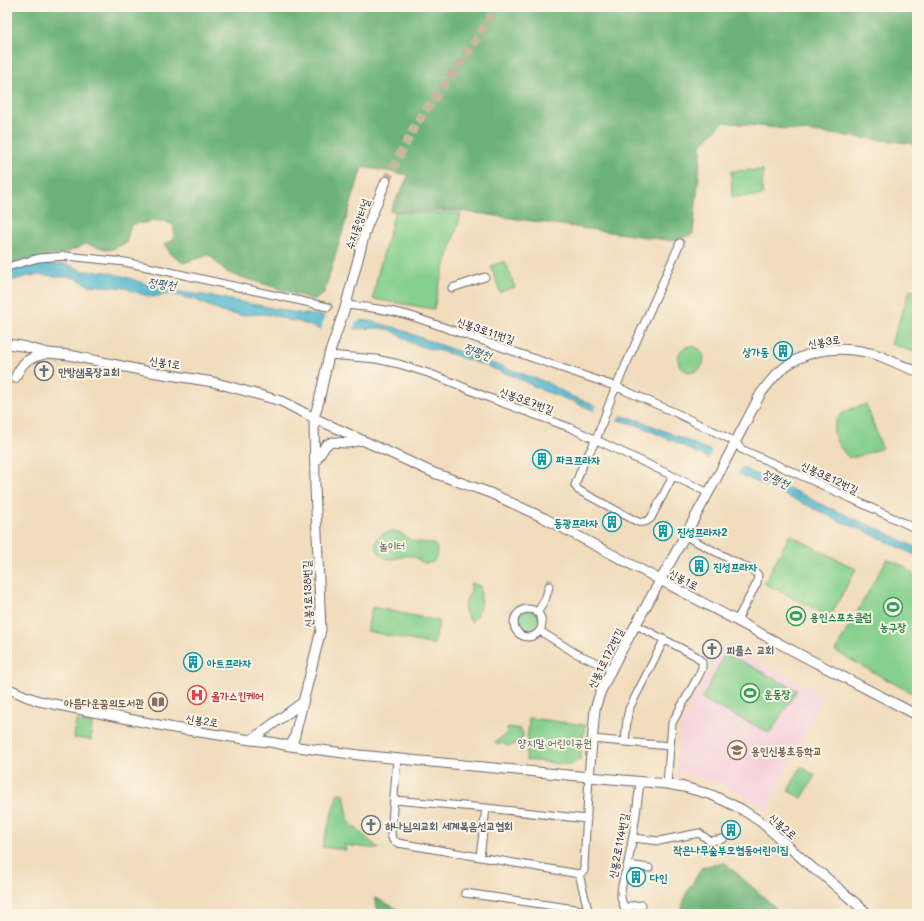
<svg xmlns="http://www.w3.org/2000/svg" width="924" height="921" font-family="Mali,'Poor Story',sans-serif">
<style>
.built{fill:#f5cfdb}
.green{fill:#86d08d;stroke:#547964}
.forest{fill:#6cb278;stroke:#476a5a}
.water{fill:#50b8ce;stroke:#396d84}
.pier{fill:#f1dcbc}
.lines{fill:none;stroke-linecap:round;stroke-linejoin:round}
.minor-tunnel{stroke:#c8b7a2;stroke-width:7;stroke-dasharray:7 3.5;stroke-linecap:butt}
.tertiary-tunnel{stroke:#c8b7a2;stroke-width:9;stroke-dasharray:9 4.5;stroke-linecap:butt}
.minor-casing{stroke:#6a6368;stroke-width:9}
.tertiary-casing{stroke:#6a6368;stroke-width:11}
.minor{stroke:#fff;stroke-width:7}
.tertiary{stroke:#fff;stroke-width:9}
.labels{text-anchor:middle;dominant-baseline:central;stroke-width:4;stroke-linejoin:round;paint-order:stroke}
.street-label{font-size:11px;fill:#22223b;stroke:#fcf5e5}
.culture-label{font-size:11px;font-weight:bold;fill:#0d838f;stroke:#fcf5e5;text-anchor:start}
.worship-label{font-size:11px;font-weight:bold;fill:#5b616d;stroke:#fcf5e5;text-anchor:start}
.park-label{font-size:11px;fill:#405654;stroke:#fcf5e5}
.leisure-label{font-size:11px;font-weight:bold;fill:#27864d;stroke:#fcf5e5;text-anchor:start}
.health-label{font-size:11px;font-weight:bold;fill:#be3a42;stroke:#fcf5e5;text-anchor:start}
.education-label{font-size:11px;font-weight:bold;fill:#785e54;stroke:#fcf5e5;text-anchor:end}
.water-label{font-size:12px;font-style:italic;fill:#32566e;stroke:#fcf5e5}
</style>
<rect width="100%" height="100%" fill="#fcf5e5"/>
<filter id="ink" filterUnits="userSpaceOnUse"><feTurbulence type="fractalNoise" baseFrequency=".025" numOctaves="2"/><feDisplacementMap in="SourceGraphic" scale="8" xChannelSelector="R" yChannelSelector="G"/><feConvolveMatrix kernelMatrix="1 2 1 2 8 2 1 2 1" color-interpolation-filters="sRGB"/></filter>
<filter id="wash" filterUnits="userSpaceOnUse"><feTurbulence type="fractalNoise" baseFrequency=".012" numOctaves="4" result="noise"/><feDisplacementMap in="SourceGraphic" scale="16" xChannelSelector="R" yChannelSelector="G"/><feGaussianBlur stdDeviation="0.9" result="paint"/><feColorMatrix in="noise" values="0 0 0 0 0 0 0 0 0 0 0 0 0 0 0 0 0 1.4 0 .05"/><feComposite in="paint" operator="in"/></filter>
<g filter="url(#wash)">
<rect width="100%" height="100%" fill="#f1dcbc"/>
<path class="built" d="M723 644 824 695 766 811 749 798 719 783 695 776 676 773 680 727Z"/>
<path class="green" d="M763 170 762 196 732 197 731 171Z
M395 212 461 214 438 288 434 309 373 299 377 277Z
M505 261 515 287 500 292 491 266Z
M910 290 917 292V353L891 344Z
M678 359a13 13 0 1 1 26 0a13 13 0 1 1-26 0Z
M866 404 882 448 856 457H848C839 447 827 431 838 418 840 416 842 413 845 412 851 408 859 407 866 404Z
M391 531 399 532 411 540 416 542 431 543 435 545C439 551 437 556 433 562 419 566 420 557 410 556 403 555 396 560 389 559 378 557 371 544 380 536 383 533 387 532 391 531Z
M790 535 856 569 830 617 764 583Z
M887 559 904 566 917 578V696L835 651Z
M470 583 480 586C482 601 482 610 471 622 466 616 463 608 466 601 469 593 473 593 470 583Z
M372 607 439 621 434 645 367 631Z
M515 623a13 13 0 1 1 26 0a13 13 0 1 1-26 0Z
M725 653 797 690 770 733 702 699Z
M529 718 585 725 580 759 571 765 526 760Z
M76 721 92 723 91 740 74 738Z
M508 727 520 729 519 731 523 732 522 745H519L516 744 508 746 502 743 497 745 495 742 506 734Z
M801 767 815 775 802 798 788 791Z
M338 793 344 794 349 821 353 826 379 849 344 845 346 850 322 847Z"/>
<path class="forest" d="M7 7H917V146L909 143 724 122 702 143 693 234 674 241 461 211H390L409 175 362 167 324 293 315 300 228 273 209 255 183 263 170 253 164 244 172 241 175 234 173 225 164 221H155L145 223 131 224 126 243 109 250 86 244 66 253 7 264Z
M725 863 783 914H680L686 894 702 867Z
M376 898 399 910 403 914H380L375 903Z"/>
<path class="water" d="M42 261 53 265 66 264 83 271 108 272 129 278 148 285 175 291 216 297 298 313 369 321 394 327 432 342 546 382 571 396 622 416 639 420 711 451 763 478 804 495 818 503 883 531 917 548V556L867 532 837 520 807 505 743 476 673 441 637 425 613 419 572 401 544 391 515 377 484 365 445 352 426 348 410 342 391 330 380 328 358 329 343 328 320 329 296 321 288 320 280 317 265 314 239 315 222 312 196 300 170 294 151 297 138 293 126 288 88 285 73 277H59L44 275 28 276 7 282V272Z"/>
<path class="pier" d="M325 314 362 318 355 324 353 331 343 330 321 331Z
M597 404 621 414 616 422 594 413Z
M712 450 743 466 736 475 708 461Z"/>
</g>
<g filter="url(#ink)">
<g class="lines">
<path class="minor-tunnel" d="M549 586 550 576"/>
<path class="tertiary-tunnel" d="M386 181 417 122 469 51 497 7"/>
<defs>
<path id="minor" d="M7 267 39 258 66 256 125 262 328 307
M452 288 485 277
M345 305C369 307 392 310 414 317L617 387 676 413 736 442 741 449 811 480 917 529
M329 355 376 359 399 364 428 373 454 383 484 396 571 428 709 493
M673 476 651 518C647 522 643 523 638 522L578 490 575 485 584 462 596 440 612 396 680 243
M685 536 755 572 758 575 757 583 737 620
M514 623a14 14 0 1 1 28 0a14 14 0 1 1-28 0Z
M538 612 546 597 549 586
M636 625 696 656 702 662V668L699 675 672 723 667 784
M540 631 575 653 611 669
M592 739 670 746
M625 742 627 719 629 709 664 640
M397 758 391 835 393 840 398 843 579 874 584 871V865L589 777
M394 800 486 808 587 819
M633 838 659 841 699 833 710 841 723 839
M480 857 486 808
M628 865 649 868
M579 874 589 914
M465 893 589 911
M626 910 630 906 642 905
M626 914C626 907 620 902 621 894 621 882 627 870 629 858 634 833 637 807 640 782"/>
<path id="tertiary" d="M7 344 22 346 48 353 69 355 145 371 213 382 281 401 314 418 434 473 490 493 544 518 801 655 917 715
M15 378C24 359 27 359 48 353
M315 462 326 445 332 442 347 443 362 440
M7 688 25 696 39 701 63 706 174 728 251 740 270 742 290 746 359 755 589 777 667 784 684 787 712 795 741 809 761 822 815 870 822 874 868 914
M251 740 303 702
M290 746 294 739 321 630 315 486 314 418 319 401 329 355 345 308 366 229 386 181
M589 777 595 709 600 693 613 666 715 481 761 393C767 386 772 378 779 372 806 347 846 344 880 356 892 361 904 367 917 371"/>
</defs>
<use href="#minor" class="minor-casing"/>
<use href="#tertiary" class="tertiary-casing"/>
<use href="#minor" class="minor"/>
<use href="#tertiary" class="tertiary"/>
</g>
</g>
<defs>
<symbol id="building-ring" viewBox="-11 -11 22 22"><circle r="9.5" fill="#fcf5e5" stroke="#0f9aa8" stroke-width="1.5"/><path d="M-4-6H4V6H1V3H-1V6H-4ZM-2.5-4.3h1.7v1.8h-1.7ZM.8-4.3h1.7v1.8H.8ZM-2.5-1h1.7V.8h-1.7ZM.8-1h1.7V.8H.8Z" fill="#0f9aa8"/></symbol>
<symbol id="church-ring" viewBox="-11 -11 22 22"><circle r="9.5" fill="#fcf5e5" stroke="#6b7280" stroke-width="1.5"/><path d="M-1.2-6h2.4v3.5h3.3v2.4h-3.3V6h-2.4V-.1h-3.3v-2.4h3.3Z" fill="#6b7280"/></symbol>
<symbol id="stadium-ring" viewBox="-11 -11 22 22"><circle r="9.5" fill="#fcf5e5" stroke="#2e9e5b" stroke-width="1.5"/><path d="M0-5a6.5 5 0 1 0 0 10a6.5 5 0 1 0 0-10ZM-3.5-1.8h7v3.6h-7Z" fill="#2e9e5b"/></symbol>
<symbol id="hospital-ring" viewBox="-11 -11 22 22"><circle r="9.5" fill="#fcf5e5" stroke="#e0444e" stroke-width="1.5"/><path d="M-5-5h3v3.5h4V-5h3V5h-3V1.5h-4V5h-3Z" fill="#e0444e"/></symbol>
<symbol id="library-ring" viewBox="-11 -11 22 22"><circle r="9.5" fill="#fcf5e5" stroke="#8d6e63" stroke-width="1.5"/><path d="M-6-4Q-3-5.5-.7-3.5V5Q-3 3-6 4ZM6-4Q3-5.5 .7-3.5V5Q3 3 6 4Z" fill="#8d6e63"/></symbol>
<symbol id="school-ring" viewBox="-11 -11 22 22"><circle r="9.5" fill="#fcf5e5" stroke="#8d6e63" stroke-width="1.5"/><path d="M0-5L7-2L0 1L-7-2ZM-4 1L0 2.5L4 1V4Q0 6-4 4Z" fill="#8d6e63"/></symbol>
</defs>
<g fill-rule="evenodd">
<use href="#building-ring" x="772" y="340" width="22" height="22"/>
<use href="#church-ring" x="33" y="360" width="22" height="22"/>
<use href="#building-ring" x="531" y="448" width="22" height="22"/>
<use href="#building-ring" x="601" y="511" width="22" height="22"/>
<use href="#building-ring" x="652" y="520" width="22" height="22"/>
<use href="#building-ring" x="688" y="555" width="22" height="22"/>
<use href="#stadium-ring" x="882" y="596" width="22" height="22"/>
<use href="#stadium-ring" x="785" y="605" width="22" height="22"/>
<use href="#church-ring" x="701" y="638" width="22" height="22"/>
<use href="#building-ring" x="182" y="651" width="22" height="22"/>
<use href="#stadium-ring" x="739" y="682" width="22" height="22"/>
<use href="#hospital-ring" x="186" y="684" width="22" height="22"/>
<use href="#library-ring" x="147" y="691" width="22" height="22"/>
<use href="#school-ring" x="726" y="739" width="22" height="22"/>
<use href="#church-ring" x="360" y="814" width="22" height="22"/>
<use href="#building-ring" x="720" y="819" width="22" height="22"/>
<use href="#building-ring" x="625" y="866" width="22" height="22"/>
</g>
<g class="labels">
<g class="street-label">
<text transform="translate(357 224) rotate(-71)">수지중앙터널</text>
<text transform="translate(486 330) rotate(19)">신봉3로11번길</text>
<text transform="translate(824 341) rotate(-9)">신봉3로</text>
<text transform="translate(165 362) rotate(9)">신봉1로</text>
<text transform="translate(527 400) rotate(20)">신봉3로7번길</text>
<text transform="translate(830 477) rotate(25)">신봉3로12번길</text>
<text transform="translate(684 579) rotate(28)">신봉1로</text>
<text transform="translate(307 594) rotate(-92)">신봉1로138번길</text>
<text transform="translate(605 658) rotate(-63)">신봉1로172번길</text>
<text transform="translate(202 720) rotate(9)">신봉2로</text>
<text transform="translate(783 826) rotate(41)">신봉2로</text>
<text transform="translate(618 846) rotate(-79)">신봉2로114번길</text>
</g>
<g class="culture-label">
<text x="769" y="351" text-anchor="end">상가동</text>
<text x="556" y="459">파크프라자</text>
<text x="598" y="522" text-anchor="end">동광프라자</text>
<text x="677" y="531">진성프라자2</text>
<text x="713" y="566">진성프라자</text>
<text x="207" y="662">아트프라자</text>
<text x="731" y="849" text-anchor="middle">작은나무숲부모협동어린이집</text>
<text x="650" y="877">다인</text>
</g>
<g class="worship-label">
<text x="58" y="371">만방샘목장교회</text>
<text x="726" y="649">피플스 교회</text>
<text x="385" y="825">하나님의교회 세계복음선교협회</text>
</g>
<g class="park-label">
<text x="392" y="545">놀이터</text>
<text x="555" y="742">양지말 어린이공원</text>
</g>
<g class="leisure-label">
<text x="810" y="616">용인스포츠클럽</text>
<text x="893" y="626" text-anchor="middle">농구장</text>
<text x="764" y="693">운동장</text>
</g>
<g class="health-label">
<text x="211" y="695">올가스킨케어</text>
</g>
<g class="education-label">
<text x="144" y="702">아름다운꿈의도서관</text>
<text x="751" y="750" text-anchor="start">용인신봉초등학교</text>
</g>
<g class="water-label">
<text transform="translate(162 283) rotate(7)">정평천</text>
<text transform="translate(478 351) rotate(20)">정평천</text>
<text transform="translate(776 478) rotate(26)">정평천</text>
</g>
</g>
<rect width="924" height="921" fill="none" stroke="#fcf5e5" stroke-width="24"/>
</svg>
